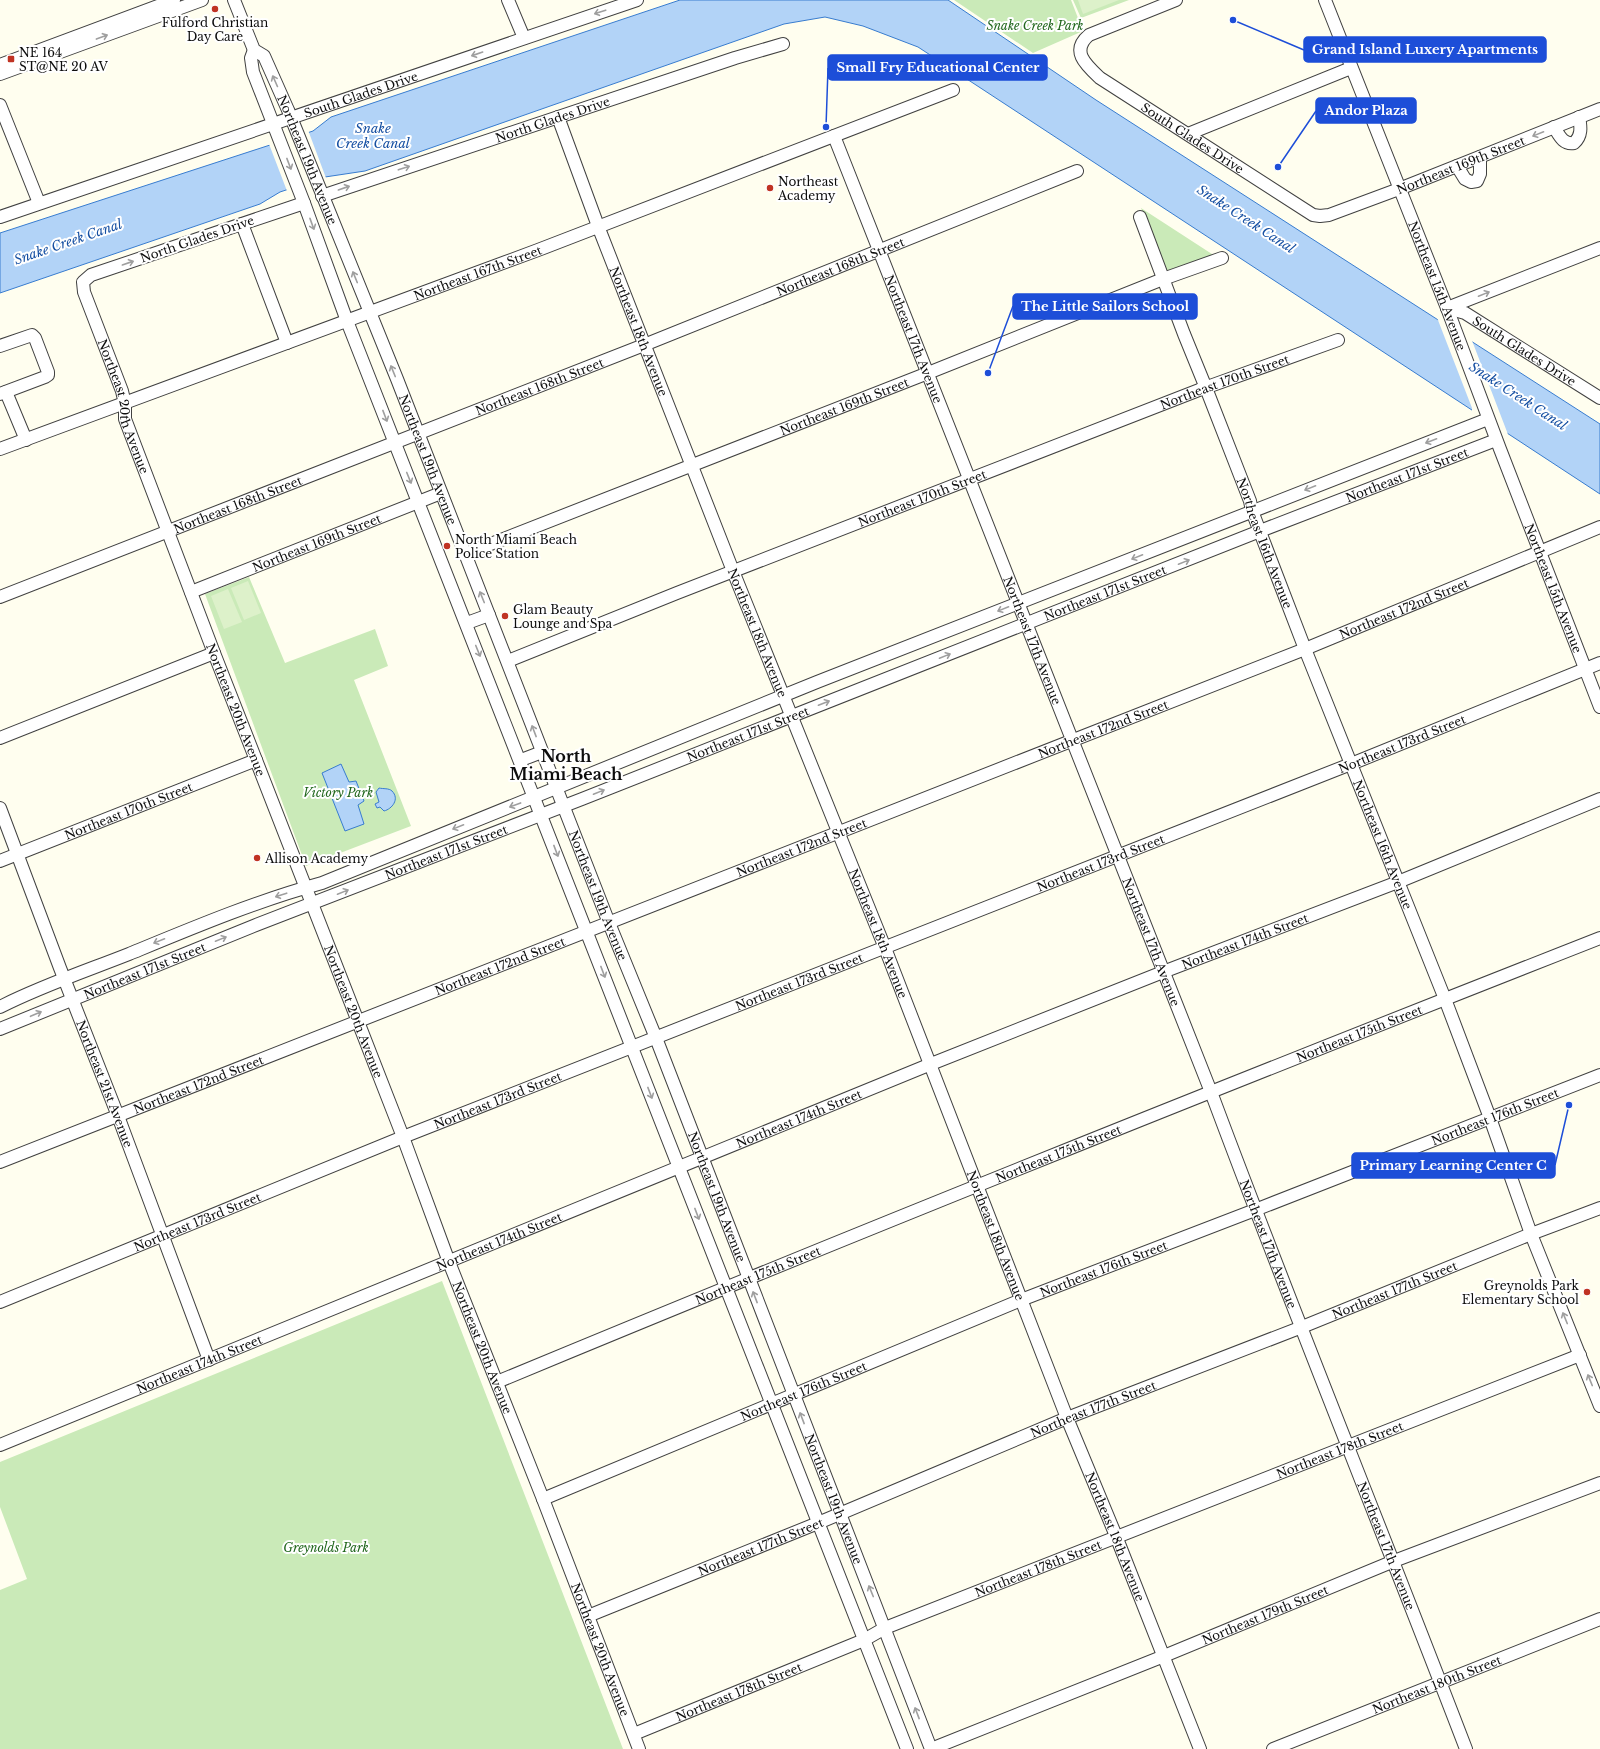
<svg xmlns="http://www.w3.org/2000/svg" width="1600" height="1749" font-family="'Libre Baskerville',serif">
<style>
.green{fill:#caeab8}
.pitch{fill:#ddf1ca}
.water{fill:#b2d3f7;stroke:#387ccf}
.pier{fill:#fffeef}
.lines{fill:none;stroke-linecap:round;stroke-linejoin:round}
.minor-casing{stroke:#414141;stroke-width:14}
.minor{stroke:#fff;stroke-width:12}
.oneway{stroke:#9f9f9f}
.poi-dot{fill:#c03323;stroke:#fff;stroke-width:1.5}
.labels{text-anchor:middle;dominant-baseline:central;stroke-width:4;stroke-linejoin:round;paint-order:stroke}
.poi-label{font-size:12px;fill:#0e0e0e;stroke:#fff;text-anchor:start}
.park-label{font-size:12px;font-style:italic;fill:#21671d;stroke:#fff}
.street-label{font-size:12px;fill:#0e0e0e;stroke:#fff}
.water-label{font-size:13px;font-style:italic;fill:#154fa2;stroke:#fff}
.district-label{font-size:16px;font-weight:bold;fill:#0e0e0e;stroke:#fff}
.leader{fill:none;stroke:#1d4ed8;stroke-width:1.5}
.callout-dot{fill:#1d4ed8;stroke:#fff;stroke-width:1.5}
.callout{fill:#1d4ed8;stroke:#1d4ed8;stroke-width:1.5}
.callout-label{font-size:13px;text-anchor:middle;font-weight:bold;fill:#fff}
</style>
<rect width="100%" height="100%" fill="#fffeef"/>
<path class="green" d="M954 0H1071L1083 31 1033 53Z
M1073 0H1129L1081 18Z
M1141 208 1215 256 1166 274Z
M249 577 285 663 375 629 388 666 354 680 411 826 306 866 205 594Z
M442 1281 623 1749H0V1590L27 1579 0 1507V1462Z"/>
<path class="pitch" d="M1078 0H1119L1083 14Z
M248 581 261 613 244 620 231 588Z
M228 589 242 622 224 629 211 596Z"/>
<path class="water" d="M680 0H948L1096 100 1600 424V494L918 47 863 26 825 17 784 24 365 171 325 177 280 192 260 204 0 293V233L313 131 331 117Z
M341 764 349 782 356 781 364 801 358 805 364 824 345 831 322 773Z
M379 788C383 789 389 788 392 791 400 799 392 809 384 811L380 807 377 808 375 804 379 802 376 792Z"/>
<path class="pier" d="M308 130 326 178 287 191 269 144Z
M1436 315 1471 338 1509 437 1472 413V408Z"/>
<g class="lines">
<defs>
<g id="minor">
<path id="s1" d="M234 0 254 50 264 56 288 110 397 379 609 923 656 1038 931 1749"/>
<path d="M508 0 524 38"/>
<path id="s2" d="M1176 0 1089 35C1070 51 1086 65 1100 78L1313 215 1320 216 1329 215 1399 189 1600 109"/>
<path id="s3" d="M1325 0 1447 308 1500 449 1600 707"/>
<path d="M254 50 251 58 253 72 304 203 347 321 907 1749"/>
<path d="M0 65 174 0"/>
<path d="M0 74 202 0"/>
<path d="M0 105 39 203"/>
<path id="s4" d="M558 117 598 226 733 571 885 948 1067 1418 1116 1536 1200 1749"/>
<path d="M1554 127C1559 135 1563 145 1574 143 1582 136 1581 127 1579 117"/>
<path d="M1188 134 1351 68"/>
<path id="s5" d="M834 136 1211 1092C1293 1312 1382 1530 1466 1749"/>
<path d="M1457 166 1465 179 1471 182 1477 181 1480 174V157"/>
<path id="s6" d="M322 196 735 58 783 44"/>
<path id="s7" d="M304 203 91 275 83 282 84 292 122 391 125 404V419L214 653 256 760 403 1137 449 1262 543 1499 639 1749"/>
<path id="s8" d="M0 217 637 0"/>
<path id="s9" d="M1140 217 1184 334 1206 388 1250 501 1252 511 1305 649 1445 999 1490 1118 1531 1234 1600 1406"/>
<path d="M242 224 287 343"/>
<path id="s10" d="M1447 308 1465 313 1600 398"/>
<path d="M1447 308 1600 248"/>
<path d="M0 346 32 335 35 338 48 372V375L45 377 0 394"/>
<path d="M6 392 26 440"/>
<path id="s11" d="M0 449 538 250 953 90"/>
<path id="s12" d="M465 554 928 373 1163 279 1222 258"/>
<path id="s13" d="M191 592 441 493"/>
<path id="s14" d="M0 597 644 345 1077 171"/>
<path d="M467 623 489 615"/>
<path id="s15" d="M508 661 677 593 1199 390 1338 340"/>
<path d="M0 738 214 653"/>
<path d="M521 760 542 752"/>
<path id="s16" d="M0 808 60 968 118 1116 209 1360"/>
<path id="s17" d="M0 861 256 760"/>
<path d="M0 1007C41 986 86 971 129 954 192 928 256 901 322 883L817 682 1488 419"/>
<path id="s18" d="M0 1029 256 925 582 799 1260 531 1496 440"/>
<path id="s19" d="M0 1162 1305 649 1600 527"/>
<path id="s20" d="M0 1302 403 1137 1351 764 1600 663"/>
<path id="s21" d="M497 1382C863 1230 1231 1083 1600 938"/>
<path id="s22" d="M0 1445 931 1064 1163 972 1398 882 1600 799"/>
<path id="s23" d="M543 1499 1021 1300 1255 1210 1600 1075"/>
<path id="s24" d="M588 1616 818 1523 1067 1418 1302 1327 1531 1234 1600 1208"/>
<path id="s25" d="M634 1734 864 1640 885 1628 1580 1355"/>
<path id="s26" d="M931 1749 1164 1656 1394 1561 1600 1483"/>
<path id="s27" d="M1273 1749 1600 1619"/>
</g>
</defs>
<use href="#minor" class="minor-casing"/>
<use href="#minor" class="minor"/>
</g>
<defs><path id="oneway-shaft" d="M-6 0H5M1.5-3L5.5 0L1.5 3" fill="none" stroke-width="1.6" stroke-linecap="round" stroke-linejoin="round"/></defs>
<g class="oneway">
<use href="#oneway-shaft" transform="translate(600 12) rotate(162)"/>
<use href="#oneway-shaft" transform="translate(102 37) rotate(-20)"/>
<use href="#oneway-shaft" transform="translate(477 54) rotate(161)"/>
<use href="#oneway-shaft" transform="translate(275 81) rotate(-114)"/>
<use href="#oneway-shaft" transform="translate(1538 134) rotate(158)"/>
<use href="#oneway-shaft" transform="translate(289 164) rotate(69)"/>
<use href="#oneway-shaft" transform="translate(404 168) rotate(-18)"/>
<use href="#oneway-shaft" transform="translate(344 188) rotate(-19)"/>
<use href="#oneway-shaft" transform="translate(312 224) rotate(70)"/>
<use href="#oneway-shaft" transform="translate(128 263) rotate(-19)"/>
<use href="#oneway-shaft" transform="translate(355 277) rotate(-112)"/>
<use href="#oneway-shaft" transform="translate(1484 294) rotate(-22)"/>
<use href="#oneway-shaft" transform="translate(393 371) rotate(-112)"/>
<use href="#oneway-shaft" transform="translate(385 416) rotate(69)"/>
<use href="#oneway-shaft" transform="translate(1431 441) rotate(159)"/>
<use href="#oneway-shaft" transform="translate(409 478) rotate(68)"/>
<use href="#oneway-shaft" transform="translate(1310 488) rotate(158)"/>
<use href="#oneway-shaft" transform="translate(1137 557) rotate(158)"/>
<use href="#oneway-shaft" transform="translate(1184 562) rotate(-22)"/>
<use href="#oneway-shaft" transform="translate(482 597) rotate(-112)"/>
<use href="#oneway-shaft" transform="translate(1003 609) rotate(158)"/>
<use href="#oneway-shaft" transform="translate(478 651) rotate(68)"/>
<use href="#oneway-shaft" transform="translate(945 656) rotate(-22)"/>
<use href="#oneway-shaft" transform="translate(824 703) rotate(-21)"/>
<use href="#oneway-shaft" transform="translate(534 731) rotate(-111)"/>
<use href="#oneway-shaft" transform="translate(599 792) rotate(-22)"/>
<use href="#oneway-shaft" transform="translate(515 805) rotate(160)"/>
<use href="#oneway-shaft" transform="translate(458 827) rotate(158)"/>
<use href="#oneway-shaft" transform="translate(556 851) rotate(69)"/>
<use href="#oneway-shaft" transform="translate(343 892) rotate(-22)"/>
<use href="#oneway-shaft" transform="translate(281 895) rotate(162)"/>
<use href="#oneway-shaft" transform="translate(221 939) rotate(-22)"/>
<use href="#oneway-shaft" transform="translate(159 941) rotate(158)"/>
<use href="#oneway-shaft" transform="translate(603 972) rotate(69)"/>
<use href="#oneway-shaft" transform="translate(36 1014) rotate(-23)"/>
<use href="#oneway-shaft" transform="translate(650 1093) rotate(69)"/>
<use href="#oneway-shaft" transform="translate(697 1214) rotate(69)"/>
<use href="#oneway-shaft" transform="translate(755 1297) rotate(-111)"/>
<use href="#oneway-shaft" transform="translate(1565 1318) rotate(-112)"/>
<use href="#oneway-shaft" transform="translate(1590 1380) rotate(-112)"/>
<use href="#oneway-shaft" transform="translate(802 1418) rotate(-111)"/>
<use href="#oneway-shaft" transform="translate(871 1591) rotate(-112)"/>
<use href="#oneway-shaft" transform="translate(917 1713) rotate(-111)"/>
</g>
<g class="poi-dot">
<circle cx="215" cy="9" r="4"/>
<rect x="7" y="55" width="8" height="8" rx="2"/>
<circle cx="770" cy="188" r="4"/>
<circle cx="447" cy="546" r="4"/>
<circle cx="505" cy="616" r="4"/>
<circle cx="257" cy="858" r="4"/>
<circle cx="1587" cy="1292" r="4"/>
</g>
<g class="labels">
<g class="poi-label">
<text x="215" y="22" text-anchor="middle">Fulford Christian<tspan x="215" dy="14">Day Care</tspan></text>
<text x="19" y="52">NE 164<tspan x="19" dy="14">ST@NE 20 AV</tspan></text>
<text x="778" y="181">Northeast<tspan x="778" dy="14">Academy</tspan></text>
<text x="455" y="539">North Miami Beach<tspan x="455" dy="14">Police Station</tspan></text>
<text x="513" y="609">Glam Beauty<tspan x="513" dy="14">Lounge and Spa</tspan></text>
<text x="265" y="858">Allison Academy</text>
<text x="1579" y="1285" text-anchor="end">Greynolds Park<tspan x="1579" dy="14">Elementary School</tspan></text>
</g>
<g class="park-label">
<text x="1035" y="25">Snake Creek Park</text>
<text x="338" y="792">Victory Park</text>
<text x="326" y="1547">Greynolds Park</text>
</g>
<g class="street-label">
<text stroke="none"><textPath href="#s8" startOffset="381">South Glades Drive</textPath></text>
<text stroke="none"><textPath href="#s6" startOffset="243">North Glades Drive</textPath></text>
<text stroke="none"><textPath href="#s2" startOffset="257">South Glades Drive</textPath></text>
<text stroke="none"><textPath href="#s1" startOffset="178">Northeast 19th Avenue</textPath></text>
<text stroke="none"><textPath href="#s2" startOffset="557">Northeast 169th Street</textPath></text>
<text transform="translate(197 239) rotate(-19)">North Glades Drive</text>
<text stroke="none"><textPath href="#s14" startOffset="903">Northeast 168th Street</textPath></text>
<text stroke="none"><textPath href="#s11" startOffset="509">Northeast 167th Street</textPath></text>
<text stroke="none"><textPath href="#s3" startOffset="307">Northeast 15th Avenue</textPath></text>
<text stroke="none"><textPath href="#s4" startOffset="229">Northeast 18th Avenue</textPath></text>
<text stroke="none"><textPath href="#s5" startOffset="218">Northeast 17th Avenue</textPath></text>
<text stroke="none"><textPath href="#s10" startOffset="89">South Glades Drive</textPath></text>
<text stroke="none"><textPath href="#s15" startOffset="769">Northeast 170th Street</textPath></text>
<text stroke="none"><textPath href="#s14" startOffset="579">Northeast 168th Street</textPath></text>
<text stroke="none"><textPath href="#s7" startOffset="367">Northeast 20th Avenue</textPath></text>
<text stroke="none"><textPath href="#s12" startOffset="407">Northeast 169th Street</textPath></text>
<text stroke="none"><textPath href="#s1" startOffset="501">Northeast 19th Avenue</textPath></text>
<text stroke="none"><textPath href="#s18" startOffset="1512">Northeast 171st Street</textPath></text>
<text stroke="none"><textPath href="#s15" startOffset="445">Northeast 170th Street</textPath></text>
<text stroke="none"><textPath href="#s14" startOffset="255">Northeast 168th Street</textPath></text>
<text stroke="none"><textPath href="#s13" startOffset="135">Northeast 169th Street</textPath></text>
<text stroke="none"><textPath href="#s9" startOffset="349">Northeast 16th Avenue</textPath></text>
<text stroke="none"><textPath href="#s3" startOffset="631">Northeast 15th Avenue</textPath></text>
<text stroke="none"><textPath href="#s18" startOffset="1188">Northeast 171st Street</textPath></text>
<text stroke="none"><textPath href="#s19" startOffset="1509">Northeast 172nd Street</textPath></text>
<text stroke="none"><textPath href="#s4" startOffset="553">Northeast 18th Avenue</textPath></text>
<text stroke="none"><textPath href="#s5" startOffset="542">Northeast 17th Avenue</textPath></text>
<text stroke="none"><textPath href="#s7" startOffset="691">Northeast 20th Avenue</textPath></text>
<text stroke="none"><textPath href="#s19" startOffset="1185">Northeast 172nd Street</textPath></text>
<text stroke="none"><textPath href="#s18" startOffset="804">Northeast 171st Street</textPath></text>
<text stroke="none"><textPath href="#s20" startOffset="1509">Northeast 173rd Street</textPath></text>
<text stroke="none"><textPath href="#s17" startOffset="138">Northeast 170th Street</textPath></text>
<text stroke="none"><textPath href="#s9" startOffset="673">Northeast 16th Avenue</textPath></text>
<text stroke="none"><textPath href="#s19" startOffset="861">Northeast 172nd Street</textPath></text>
<text stroke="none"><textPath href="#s18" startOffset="480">Northeast 171st Street</textPath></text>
<text stroke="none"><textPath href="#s20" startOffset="1185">Northeast 173rd Street</textPath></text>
<text stroke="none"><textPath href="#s1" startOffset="969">Northeast 19th Avenue</textPath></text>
<text stroke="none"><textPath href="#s4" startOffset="877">Northeast 18th Avenue</textPath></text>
<text stroke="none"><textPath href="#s22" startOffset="1343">Northeast 174th Street</textPath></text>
<text stroke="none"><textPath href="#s5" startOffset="866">Northeast 17th Avenue</textPath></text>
<text stroke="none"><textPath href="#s19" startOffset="537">Northeast 172nd Street</textPath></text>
<text stroke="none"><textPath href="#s18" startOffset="156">Northeast 171st Street</textPath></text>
<text stroke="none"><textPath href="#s20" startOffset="861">Northeast 173rd Street</textPath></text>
<text stroke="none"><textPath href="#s7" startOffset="1015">Northeast 20th Avenue</textPath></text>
<text stroke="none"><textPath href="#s21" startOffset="930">Northeast 175th Street</textPath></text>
<text stroke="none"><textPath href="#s16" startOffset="295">Northeast 21st Avenue</textPath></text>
<text stroke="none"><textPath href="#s19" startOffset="213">Northeast 172nd Street</textPath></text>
<text stroke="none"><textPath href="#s20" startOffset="537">Northeast 173rd Street</textPath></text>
<text stroke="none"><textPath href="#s23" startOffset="1026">Northeast 176th Street</textPath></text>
<text stroke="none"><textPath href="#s22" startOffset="863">Northeast 174th Street</textPath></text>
<text stroke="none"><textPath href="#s21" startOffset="606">Northeast 175th Street</textPath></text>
<text stroke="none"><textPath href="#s1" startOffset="1293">Northeast 19th Avenue</textPath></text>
<text stroke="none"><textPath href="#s20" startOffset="213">Northeast 173rd Street</textPath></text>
<text stroke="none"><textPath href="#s4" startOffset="1201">Northeast 18th Avenue</textPath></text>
<text stroke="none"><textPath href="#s22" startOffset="539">Northeast 174th Street</textPath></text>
<text stroke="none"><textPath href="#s5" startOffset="1190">Northeast 17th Avenue</textPath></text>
<text stroke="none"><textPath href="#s23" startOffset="606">Northeast 176th Street</textPath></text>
<text stroke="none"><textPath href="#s21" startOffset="282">Northeast 175th Street</textPath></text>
<text stroke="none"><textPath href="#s24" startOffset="870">Northeast 177th Street</textPath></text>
<text stroke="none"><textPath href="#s7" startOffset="1375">Northeast 20th Avenue</textPath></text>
<text stroke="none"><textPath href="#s22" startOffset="215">Northeast 174th Street</textPath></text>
<text stroke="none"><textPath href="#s23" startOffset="282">Northeast 176th Street</textPath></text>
<text stroke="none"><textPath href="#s24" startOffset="546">Northeast 177th Street</textPath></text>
<text stroke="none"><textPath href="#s25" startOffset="761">Northeast 178th Street</textPath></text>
<text stroke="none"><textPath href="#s1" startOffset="1617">Northeast 19th Avenue</textPath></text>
<text stroke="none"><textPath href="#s4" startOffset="1525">Northeast 18th Avenue</textPath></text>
<text stroke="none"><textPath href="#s5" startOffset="1514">Northeast 17th Avenue</textPath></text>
<text stroke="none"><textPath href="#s24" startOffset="186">Northeast 177th Street</textPath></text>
<text stroke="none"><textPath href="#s25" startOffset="437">Northeast 178th Street</textPath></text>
<text stroke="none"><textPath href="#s26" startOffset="360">Northeast 179th Street</textPath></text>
<text stroke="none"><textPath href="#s7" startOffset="1699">Northeast 20th Avenue</textPath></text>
<text stroke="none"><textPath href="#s27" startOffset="176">Northeast 180th Street</textPath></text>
<text stroke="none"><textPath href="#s25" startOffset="113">Northeast 178th Street</textPath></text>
</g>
<g class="water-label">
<text x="373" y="128">Snake<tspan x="373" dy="15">Creek Canal</tspan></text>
<text transform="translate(1246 219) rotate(33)">Snake Creek Canal</text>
<text transform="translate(68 242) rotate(-19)">Snake Creek Canal</text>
<text transform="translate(1518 396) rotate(33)">Snake Creek Canal</text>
</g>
<g class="district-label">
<text x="566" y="756">North<tspan x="566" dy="18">Miami Beach</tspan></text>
</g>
</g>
<path class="leader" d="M1233 20L1304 50M826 127L828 68M1278 167L1316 111M988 373L1013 306M1569 1105L1555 1165"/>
<g class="callout-dot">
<circle cx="1233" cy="20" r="4"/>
<circle cx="826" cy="127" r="4"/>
<circle cx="1278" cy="167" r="4"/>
<circle cx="988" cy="373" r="4"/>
<circle cx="1569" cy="1105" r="4"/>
</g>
<g class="callout">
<rect x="1304" y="37" width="242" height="25" rx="4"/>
<rect x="828" y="55" width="219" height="25" rx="4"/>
<rect x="1316" y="98" width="100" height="25" rx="4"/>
<rect x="1013" y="294" width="184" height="25" rx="4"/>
<rect x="1352" y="1153" width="203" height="25" rx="4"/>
</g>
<g class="callout-label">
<text x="1425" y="54">Grand Island Luxery Apartments</text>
<text x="938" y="72">Small Fry Educational Center</text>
<text x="1366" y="115">Andor Plaza</text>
<text x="1105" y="311">The Little Sailors School</text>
<text x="1453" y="1170">Primary Learning Center C</text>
</g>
</svg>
